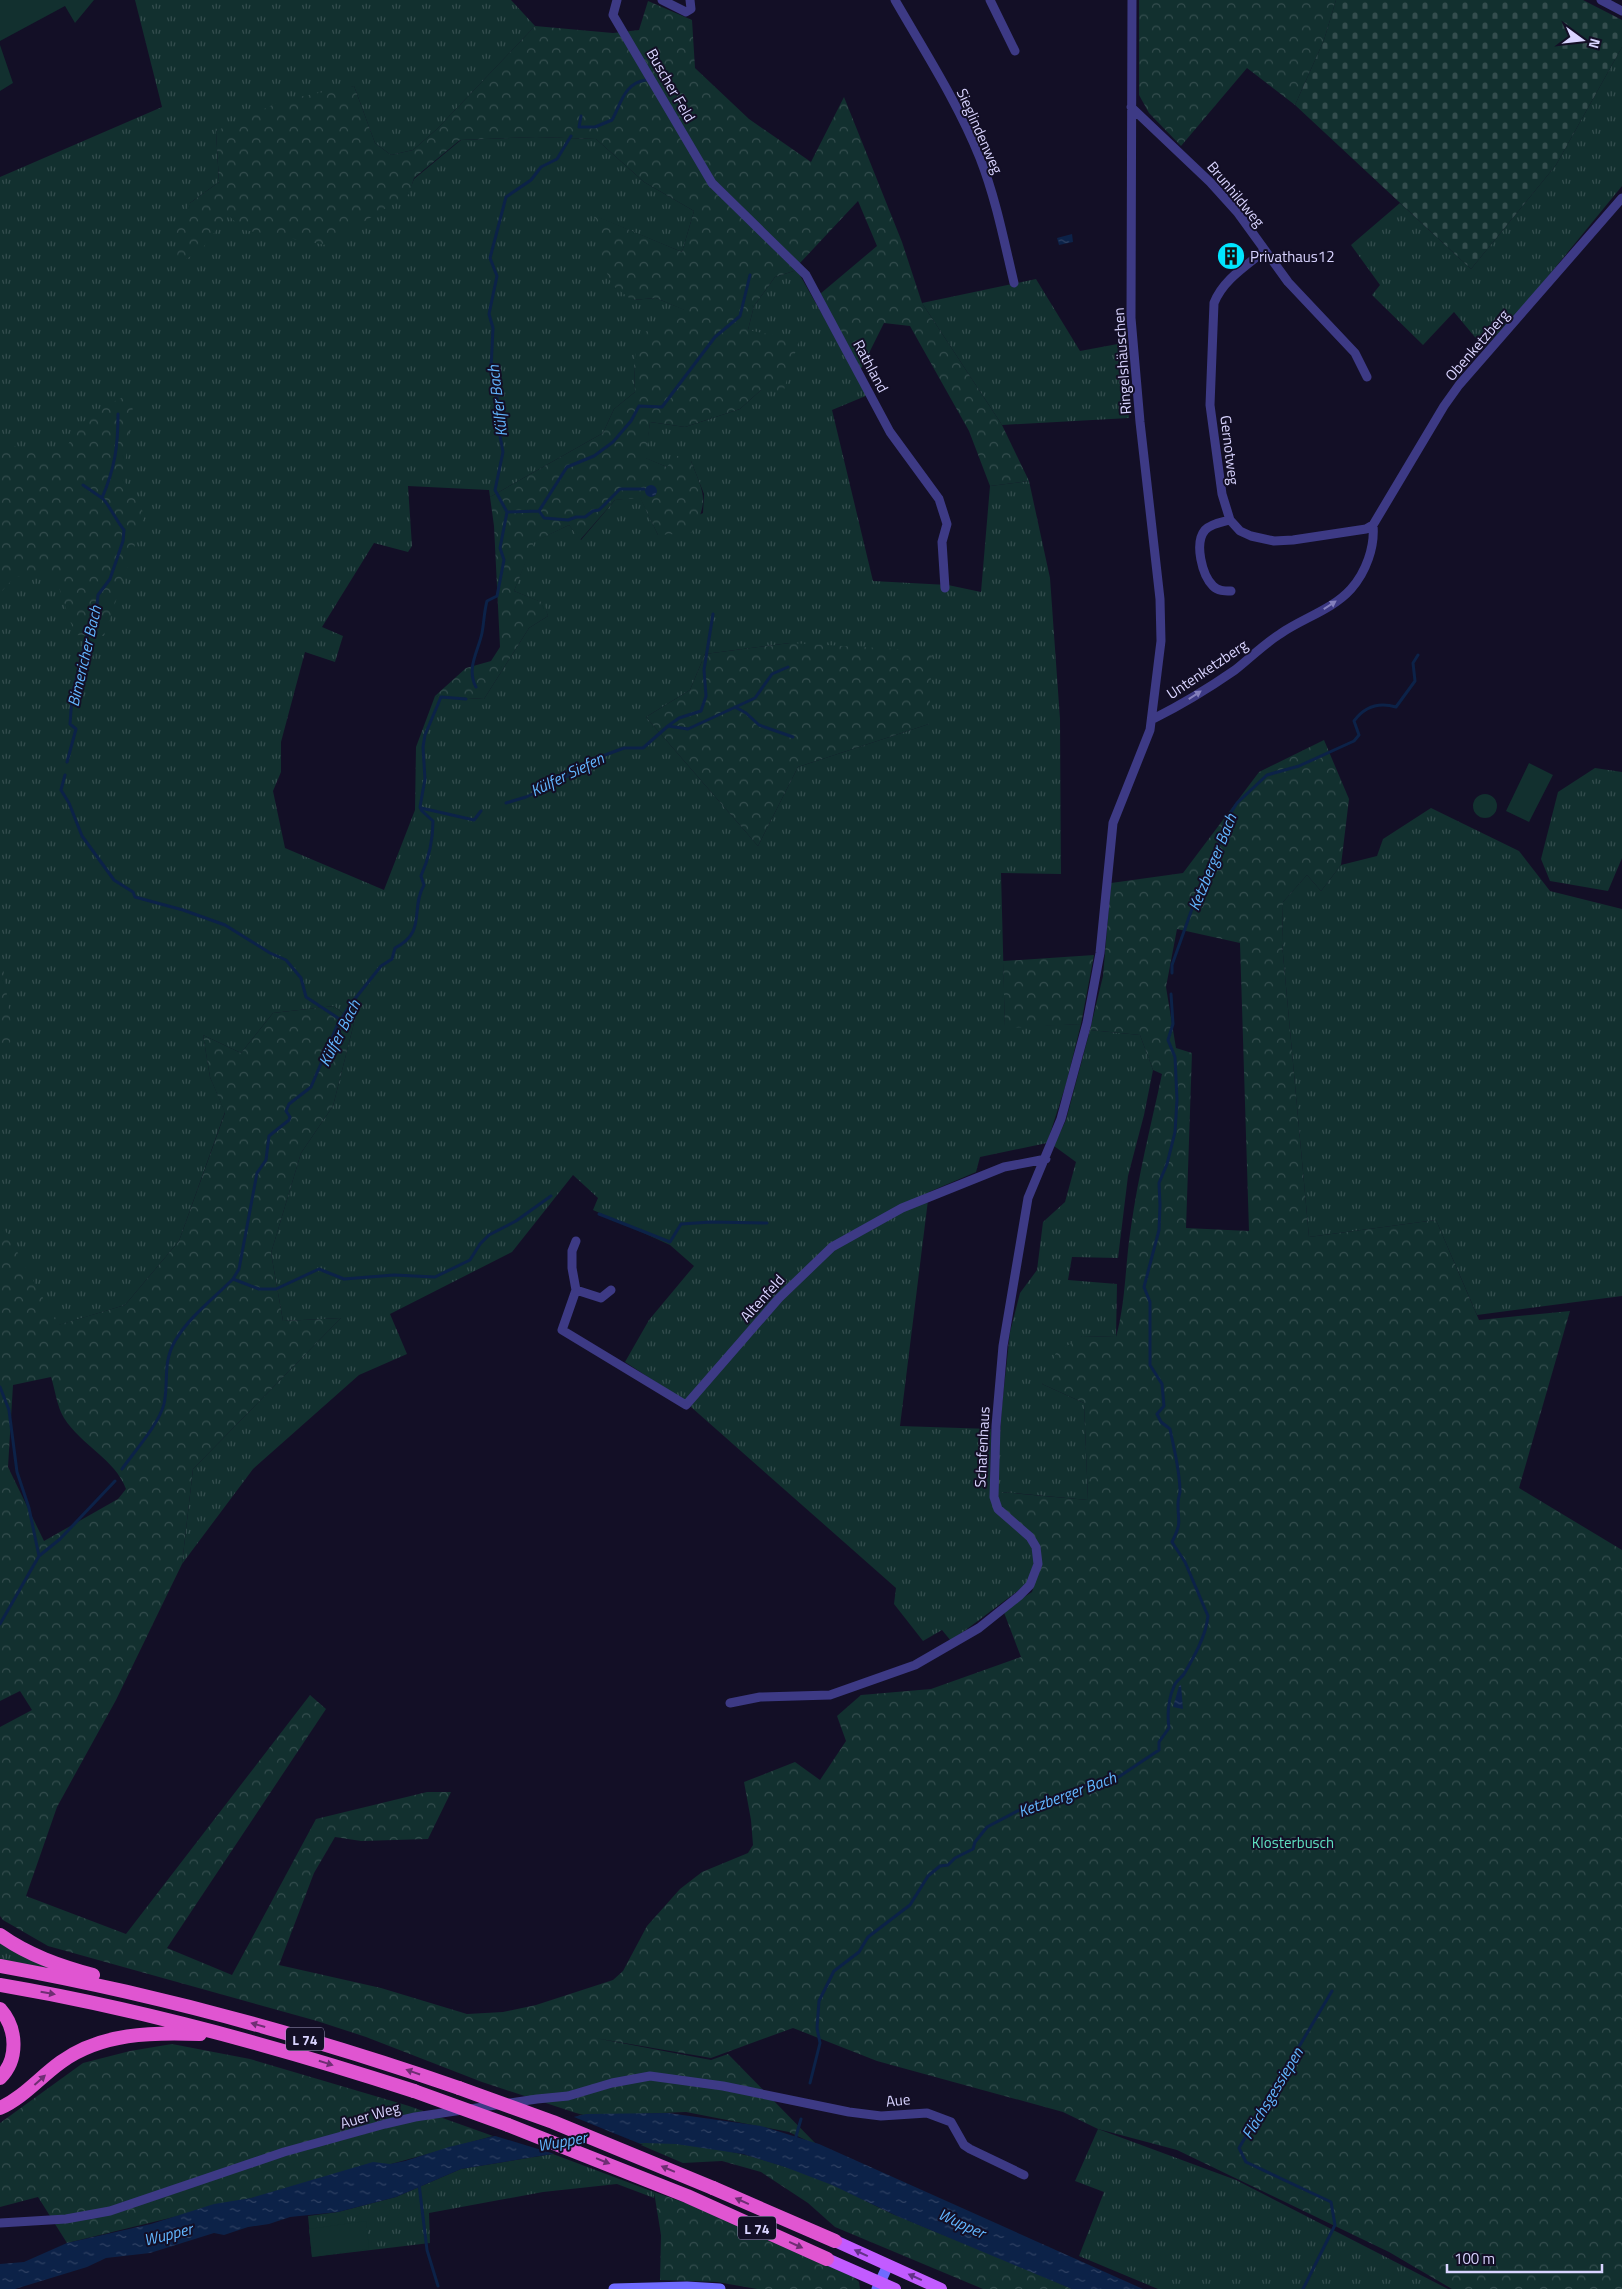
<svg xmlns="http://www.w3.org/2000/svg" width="1622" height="2289" font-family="'Titillium Web',sans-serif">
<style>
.grass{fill:url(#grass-tufts);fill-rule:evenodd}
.forest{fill:url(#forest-crowns);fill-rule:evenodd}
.cemetery{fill:url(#cemetery-stones)}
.garden{fill:#12302f}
.water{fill:url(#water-ripples)}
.pier{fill:#130f26}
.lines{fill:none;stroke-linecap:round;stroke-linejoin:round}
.stream{stroke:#0c2248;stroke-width:3}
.minor{stroke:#3d3a85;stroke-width:9}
.secondary{stroke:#6f6bff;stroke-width:11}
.primary{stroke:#c25bff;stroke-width:12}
.trunk{stroke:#e055d1;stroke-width:14}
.trunk-bridge{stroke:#e055d1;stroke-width:14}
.oneway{fill:#837fbc}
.oneway2{fill:#6f2e73}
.oneway3{fill:#623188}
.labels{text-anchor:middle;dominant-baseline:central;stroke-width:4;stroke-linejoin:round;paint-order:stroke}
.shield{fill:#130f26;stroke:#9e99be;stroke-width:1}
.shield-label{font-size:14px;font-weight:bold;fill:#d9d4ff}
.street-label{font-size:15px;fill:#d9d4ff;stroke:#130f26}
.poi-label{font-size:15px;fill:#d9d4ff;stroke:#130f26;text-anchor:start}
.park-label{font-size:15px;fill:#5fe0c0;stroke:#130f26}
.water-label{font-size:16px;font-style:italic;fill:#62b6ff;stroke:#130f26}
</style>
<defs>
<pattern id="grass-tufts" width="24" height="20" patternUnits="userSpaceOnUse" patternTransform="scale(1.25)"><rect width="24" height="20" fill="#12302f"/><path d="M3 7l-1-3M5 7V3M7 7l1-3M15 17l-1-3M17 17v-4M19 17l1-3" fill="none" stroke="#344d4e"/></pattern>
<pattern id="forest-crowns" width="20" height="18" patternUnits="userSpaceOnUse" patternTransform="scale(1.25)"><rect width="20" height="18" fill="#12302f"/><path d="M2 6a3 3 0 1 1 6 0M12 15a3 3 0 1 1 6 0" fill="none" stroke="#344d4e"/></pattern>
<pattern id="cemetery-stones" width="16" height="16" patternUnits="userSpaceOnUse" patternTransform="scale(1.25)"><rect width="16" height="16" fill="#12302f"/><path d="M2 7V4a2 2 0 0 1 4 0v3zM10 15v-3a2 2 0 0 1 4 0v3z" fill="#344d4e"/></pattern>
<pattern id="water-ripples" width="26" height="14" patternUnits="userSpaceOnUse" patternTransform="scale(1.25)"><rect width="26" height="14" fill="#0c2248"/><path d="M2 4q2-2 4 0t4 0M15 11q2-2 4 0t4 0" fill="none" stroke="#2f4163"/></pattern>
</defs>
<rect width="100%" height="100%" fill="#130f26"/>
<path class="grass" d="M135 0H511L535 26 437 129 413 150 391 155 375 143 354 86 216 131 219 182 190 203 228 215 408 194 414 179 461 140 536 137 596 139 644 182 694 211 682 252 595 216 632 300 656 298 685 310 634 365 635 392 614 409 603 433 490 497 489 490 408 486 412 546 408 552 374 543 322 627 343 636 335 662 305 652 281 742V772L273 791 285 848 384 890 415 810 416 747 435 696 484 699 529 628 548 616 543 603 514 591 533 542 569 525 581 540 615 500 640 497 658 535 703 513 704 494 691 461 667 467 645 458 650 422 685 427 740 409 761 390 748 330 754 306 775 277 797 270 868 395 832 410 873 581 948 585 981 592 990 486 1029 481 1050 578 1060 719 1061 874 1001 873 1005 1027 1081 1024 1066 1084 1047 1143 980 1157 976 1172 929 1192 900 1426 991 1429 990 1497 1028 1539 1036 1556 1027 1584 951 1641 942 1630 923 1641 894 1604 896 1588 682 1399 625 1362 649 1320 694 1266 670 1245 593 1210 598 1198 573 1175 512 1252 390 1314 407 1354 359 1375 253 1469 182 1564 193 1469 341 1318 283 1321 271 1253 301 1153 333 1106 354 1023 334 1006 273 1013 241 1053 203 1035 210 1077 225 1112 179 1241 125 1305 59 1325 0 1387V177L162 107ZM790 643 929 724 798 767 758 846 646 717 690 690 705 654Z
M1622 47V186L1522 308 1484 348 1454 312 1423 345 1372 295 1380 285 1351 245 1400 203 1471 269 1556 165Z
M1036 279 1080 351 1123 343 1129 418 1002 425 922 303Z
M1595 768 1622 772V858L1608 891 1550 881 1541 859 1558 792Z
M1431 808 1519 851 1550 891 1622 909V1296L1477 1315 1436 1220 1309 1237 1282 943 1283 902 1307 875 1321 891 1341 865 1377 856 1383 839Z
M1090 1030 1140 1035 1153 1070 1144 1115 1128 1176 1118 1258 1072 1257 1068 1280 1117 1284 1116 1337 1082 1336 1042 1384 1084 1403 1088 1500 1002 1492 998 1498 996 1490 1002 1406 1010 1332 1020 1293 1037 1270 1043 1222 1065 1202 1076 1162 1054 1146 1066 1120Z
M0 1943 61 1972 0 1963Z
M1098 2129 1236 2180 1448 2289H1158L1079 2256 1104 2192 1075 2181Z
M553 2154 654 2192V2198L617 2184 543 2192 429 2213 430 2243 312 2257 308 2216 338 2212 396 2197 461 2169Z"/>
<path class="forest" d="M1139 0H1336L1324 40 1295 105 1247 68 1181 146 1149 113 1139 95Z
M648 1 692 20 695 68 749 119 811 162 844 97 902 242 922 303 1002 425 1029 481 990 486 969 431 910 326 884 323 861 369 820 294 877 246 858 201 800 263 797 270 775 277 754 306 748 330 799 340 783 393 761 390 740 409 685 427 650 422 646 458 667 467 675 455 691 461C704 494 710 501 691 533L658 535 640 498 615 500 580 540 569 525 534 542 514 591 544 603 548 616 529 628 484 699 435 696 466 668 491 661 500 647 494 526 490 497 603 433 614 409 635 392 634 365 638 336 684 310 656 298 632 300 612 285 602 261 594 215 682 252 694 211 644 182 596 139 536 137 460 140 414 178 409 194 326 245 244 230 228 215 201 250 178 264 176 231 190 203 219 182 216 131 283 100 354 86 375 143 391 155 413 150 437 129 535 26 613 33 639 30Z
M135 391 123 479 145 515 104 636 75 635 54 573 15 577 0 593V445L63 451 90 414Z
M790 643 932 651 929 724 798 767 758 846 646 717 690 690 705 654Z
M1324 740 1349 799 1341 865 1321 891 1307 875 1283 902 1282 943 1309 1237 1436 1220 1479 1320 1570 1311 1519 1488 1622 1550V2289H1452L1389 2252 1177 2150 1098 2129 1063 2112 877 2061 793 2028 711 2058 595 2038 711 2060 728 2054 818 2146 789 2132 686 2112 587 2116 576 2113 482 2082 366 2037 317 2021 48 1946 3 1920 0 1916V1727L32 1710 20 1691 0 1701V1221L58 1325 125 1305 179 1241 225 1113 210 1077 203 1035 241 1053 273 1013 334 1006 354 1023 333 1106 301 1153 271 1253 283 1321 341 1318 193 1469 182 1564 116 1700 57 1807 26 1896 126 1934 310 1695 326 1709 167 1948 232 1975 316 1819 427 1792H451L428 1839 361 1841 335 1837 314 1873 279 1965 381 1988 467 2014 503 2012 536 2005 613 1980 623 1971 647 1926 680 1889 702 1872 748 1853 753 1845 751 1820 744 1782 795 1762 820 1780 846 1741 837 1716 861 1695 931 1689 1021 1657 1003 1610 1032 1592 1041 1562 1039 1547 1001 1507 998 1498 1001 1492 1088 1500 1084 1403 1042 1384 1056 1353 1082 1336 1116 1337C1126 1301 1125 1264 1131 1227 1138 1176 1151 1125 1162 1074L1153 1070 1140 1035 1090 1030 1103 976 1111 883 1183 873 1259 772ZM1177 929 1240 943 1249 1231 1186 1228 1192 1053 1176 1048 1166 987ZM51 1377C55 1389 57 1407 64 1418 81 1445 115 1459 126 1489L118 1499 44 1541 8 1467 13 1385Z
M0 944 12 1032 10 1043 0 1053Z
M1094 955 1081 1024 1005 1028 1003 961Z
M172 2044 250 2059 409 2106 493 2136 391 2164 67 2243 38 2197 0 2207V2123L83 2063 130 2051Z
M636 2143C702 2139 770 2159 831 2184 855 2194 877 2208 900 2217 957 2241 1015 2263 1072 2289H983L835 2227 808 2203 761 2172 722 2161 683 2163Z
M654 2192 686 2203 851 2275 859 2282 860 2289H757L717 2282 660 2280 661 2235Z"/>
<path class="cemetery" d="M1336 0H1583L1622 20V47L1556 165 1471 269 1295 105 1324 40Z"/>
<path class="garden" d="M0 0H94L75 23 65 6 0 41Z
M0 45 13 83 0 91Z
M1529 763 1553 775 1529 822 1506 811Z
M1473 806a12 12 0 1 1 24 0a12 12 0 1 1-24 0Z
M366 2221 369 2249 312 2257 309 2229Z"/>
<path class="water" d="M1072 234 1073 242 1059 245 1057 238Z
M645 491a6 6 0 1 1 12 0a6 6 0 1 1-12 0Z
M1181 1685 1183 1709 1173 1707 1179 1686Z
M668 2113 761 2126 819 2144 1143 2289H1072L897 2216 832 2185 785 2167 743 2154 676 2144 645 2143 600 2146 461 2169 396 2197 338 2212 290 2217 269 2224 248 2227 224 2235 214 2233 150 2253 106 2258 87 2267 15 2289H0V2264L24 2262 67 2243 151 2224 214 2204 251 2198 373 2162 390 2164 405 2161 449 2147 586 2114Z"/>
<path class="pier" d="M569 2115 643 2145 600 2148 558 2155 489 2134Z"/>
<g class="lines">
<path class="stream" d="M581 116 579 127H595L612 120C621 104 624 83 646 80
M83 485 102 498
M539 511 544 518 568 520 576 517H585L593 511 599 510 620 489H644
M507 512 539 511 567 467 594 456 613 442 631 421 639 406 662 407 715 337 740 316 750 275
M476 687C466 668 478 652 482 633 484 623 484 612 487 601L497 596 504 560 500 548 507 512 495 490 503 452 498 425 497 390 491 369 493 328 489 314 497 276 490 258 506 197 531 180 541 167 557 159 571 136
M735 707 746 713 759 725 793 737
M668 726 679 718 701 711 706 696 704 670 713 614
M67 762 76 729 70 724 72 697 88 632 96 615 98 595 110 579 123 541 124 530C117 522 107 501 102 498 115 468 118 446 118 414
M65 775 61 790 69 803 82 836 114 880 133 892 135 897 183 910 225 925 270 953 286 960 301 978 306 997 341 1020
M506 803 526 797 557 783 589 761 624 748H643L668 726 688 729 755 698 772 674 788 667
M421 808 474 820 481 811
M1172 973V965L1198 892 1216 854 1226 820 1237 803 1267 775 1299 766 1354 741 1359 735 1354 721C1365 706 1379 702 1396 707L1415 681 1413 663 1418 655
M599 1214 670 1242 681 1224 711 1222 767 1223
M233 1279 239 1269 257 1173 266 1160 269 1136 289 1120 290 1117 286 1111 289 1104 311 1087 337 1026 350 1005 381 966 392 959 395 948C427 932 410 909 424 885L421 876C429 858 433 841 433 821L422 811 420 807 425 779 423 747 425 735 441 697 466 699
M0 1387 9 1410 17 1472 29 1508 39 1556 0 1624
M122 1469C134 1452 159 1424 164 1404 169 1381 162 1364 175 1341 189 1317 214 1298 233 1279L259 1289H276L319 1269 344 1279 394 1275 435 1277 470 1260 480 1244 489 1235 516 1221 551 1196
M39 1556 60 1539 115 1481
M810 2083 820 2043 817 2028 819 2001 834 1971 859 1952 868 1937 910 1905 928 1876 940 1866 948 1865 955 1858 973 1849 975 1842 987 1827 1031 1804 1058 1798 1093 1782 1117 1778 1159 1750V1742L1169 1728C1167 1714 1169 1698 1174 1686 1176 1681 1181 1678 1184 1674 1194 1657 1206 1636 1208 1616L1185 1562 1172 1542C1182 1522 1178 1524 1178 1504 1178 1500 1179 1496 1180 1492 1180 1471 1174 1449 1170 1429L1161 1422 1157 1414 1164 1406 1162 1384 1150 1365V1302L1144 1287 1159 1230 1160 1205 1159 1183 1167 1164 1175 1132 1177 1100 1175 1057 1168 1040 1173 1024 1171 994
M795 2140 801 2119
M419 2184 427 2250 438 2286
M1303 2289 1335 2225 1331 2202 1246 2162 1239 2148 1332 1991"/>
<path class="minor" d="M617 0 613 15 712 183 806 275 890 432 939 499 947 524 942 542 945 588
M662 0 686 12 691 9 690 0
M895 0C925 52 958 103 980 158 996 199 1004 241 1014 283
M990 0 1015 51
M1601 0 1622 11
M1131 107 1210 182 1238 213 1288 282 1355 353 1367 377
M1264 251C1246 266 1223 280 1214 303L1210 405 1222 494 1230 520 1240 531 1251 536 1274 541 1293 540 1366 529 1373 525 1444 406 1459 385 1622 198
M1230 520C1222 522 1211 524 1205 530 1194 543 1202 575 1213 586 1218 591 1224 591 1231 591
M1153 719C1181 705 1209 688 1235 670 1250 658 1264 644 1280 634 1303 618 1332 610 1351 589 1366 572 1375 547 1373 525
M576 1241 572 1251V1268L576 1290 562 1330 686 1405 779 1298 832 1247 902 1208 1004 1167 1046 1159
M576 1290 601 1298 611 1290
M730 1703 760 1697 830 1695 915 1665 979 1628 1019 1596 1030 1585 1038 1564 1036 1547 1030 1537 998 1509 994 1497 996 1426 1003 1346 1028 1198 1061 1119 1087 1023 1100 953 1113 823 1150 730 1161 641 1160 599 1140 422 1131 318 1132 0
M0 2223 66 2219 110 2211 284 2152 385 2124 415 2117 537 2099 568 2096 612 2083 650 2076 723 2086 849 2112 881 2116 927 2113 951 2122 964 2145 970 2149 1024 2175"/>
<path class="secondary" d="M614 2289 687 2287 720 2289
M877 2289 888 2265"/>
<path class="primary" d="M835 2241 941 2289
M827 2259 895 2289"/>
<path class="trunk" d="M0 1935C28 1955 60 1966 93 1975
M0 1966C156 1994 309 2036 459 2088
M0 1985C141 2009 279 2047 414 2091
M0 2009C17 2028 19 2059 0 2078
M0 2108C24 2097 40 2077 61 2062 101 2033 152 2032 200 2034
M508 2125 687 2196 827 2259
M713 2188 835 2241"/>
<path class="trunk-bridge" d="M459 2088 553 2122 713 2188
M414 2091 508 2125"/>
</g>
<defs><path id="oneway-solid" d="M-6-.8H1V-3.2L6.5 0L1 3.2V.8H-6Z" transform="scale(1.25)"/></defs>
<g class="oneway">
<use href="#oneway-solid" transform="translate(1330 605) rotate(-33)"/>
<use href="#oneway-solid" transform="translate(1195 695) rotate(-33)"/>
</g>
<g class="oneway2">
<use href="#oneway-solid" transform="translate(48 1993) rotate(10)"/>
<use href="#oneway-solid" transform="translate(258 2025) rotate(-164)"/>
<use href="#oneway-solid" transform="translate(326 2063) rotate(17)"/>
<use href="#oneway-solid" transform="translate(413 2072) rotate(-161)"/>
<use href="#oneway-solid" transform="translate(40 2080) rotate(-42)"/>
<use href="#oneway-solid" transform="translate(603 2161) rotate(22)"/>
<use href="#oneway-solid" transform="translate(668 2169) rotate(-157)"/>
<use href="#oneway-solid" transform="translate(742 2201) rotate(-156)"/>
<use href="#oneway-solid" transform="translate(796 2245) rotate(24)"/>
</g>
<g class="oneway3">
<use href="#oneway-solid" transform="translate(861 2253) rotate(-155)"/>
<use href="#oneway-solid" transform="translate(915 2277) rotate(-156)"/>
</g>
<defs>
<symbol id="building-disc" viewBox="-11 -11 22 22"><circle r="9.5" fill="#00e5ff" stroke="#130f26"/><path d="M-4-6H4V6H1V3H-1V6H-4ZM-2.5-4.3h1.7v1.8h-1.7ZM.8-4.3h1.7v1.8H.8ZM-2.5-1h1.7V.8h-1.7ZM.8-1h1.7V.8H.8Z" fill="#111"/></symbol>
</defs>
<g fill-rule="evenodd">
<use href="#building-disc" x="1215" y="240" width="32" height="32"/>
</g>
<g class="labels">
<g class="shield">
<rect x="286" y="2027.5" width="38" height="23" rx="4"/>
<rect x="738" y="2216.5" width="38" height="23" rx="4"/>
</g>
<g class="shield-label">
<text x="305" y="2039">L 74</text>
<text x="757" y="2228">L 74</text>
</g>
<g class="street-label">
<text transform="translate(671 85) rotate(60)">Buscher Feld</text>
<text transform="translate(980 131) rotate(66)">Sieglindenweg</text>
<text transform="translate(1236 194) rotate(50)">Brunhildweg</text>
<text transform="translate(1477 345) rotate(-49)">Obenketzberg</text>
<text transform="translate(1122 361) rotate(-94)">Ringelshäuschen</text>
<text transform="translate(871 366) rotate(62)">Rathland</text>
<text transform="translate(1230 450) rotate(83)">Gernotweg</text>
<text transform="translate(1207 669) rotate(-34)">Untenketzberg</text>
<text transform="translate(762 1298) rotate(-48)">Altenfeld</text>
<text transform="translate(982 1447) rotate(-87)">Schafenhaus</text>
<text transform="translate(898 2100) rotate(-6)">Aue</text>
<text transform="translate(370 2115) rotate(-16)">Auer Weg</text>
</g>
<g class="poi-label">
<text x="1250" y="256">Privathaus12</text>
</g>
<g class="park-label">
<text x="1293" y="1842">Klosterbusch</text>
</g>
<g class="water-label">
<text transform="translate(497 401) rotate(-97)">Külfer Bach</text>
<text transform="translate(84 656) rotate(-77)">Bimericher Bach</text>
<text transform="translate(567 774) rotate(-26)">Külfer Siefen</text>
<text transform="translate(1212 862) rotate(-68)">Ketzberger Bach</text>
<text transform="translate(339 1033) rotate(-63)">Külfer Bach</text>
<text transform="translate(1067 1794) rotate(-20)">Ketzberger Bach</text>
<text transform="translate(1272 2093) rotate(-59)">Flächsgessiepen</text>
<text transform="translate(562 2141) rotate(-10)">Wupper</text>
<text transform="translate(962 2223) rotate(25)">Wupper</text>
<text transform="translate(168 2234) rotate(-14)">Wupper</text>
</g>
</g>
<g transform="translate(1582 40) rotate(105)" stroke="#130f26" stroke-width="4" paint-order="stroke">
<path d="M0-4L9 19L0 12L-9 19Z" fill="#d9d4ff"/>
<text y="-8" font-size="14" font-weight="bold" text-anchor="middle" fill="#d9d4ff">N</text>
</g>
<path d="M1447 2264v8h155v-8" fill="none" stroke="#d9d4ff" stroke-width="2.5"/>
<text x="1454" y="2264" font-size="15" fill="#d9d4ff" stroke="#130f26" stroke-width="4" paint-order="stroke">100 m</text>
</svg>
